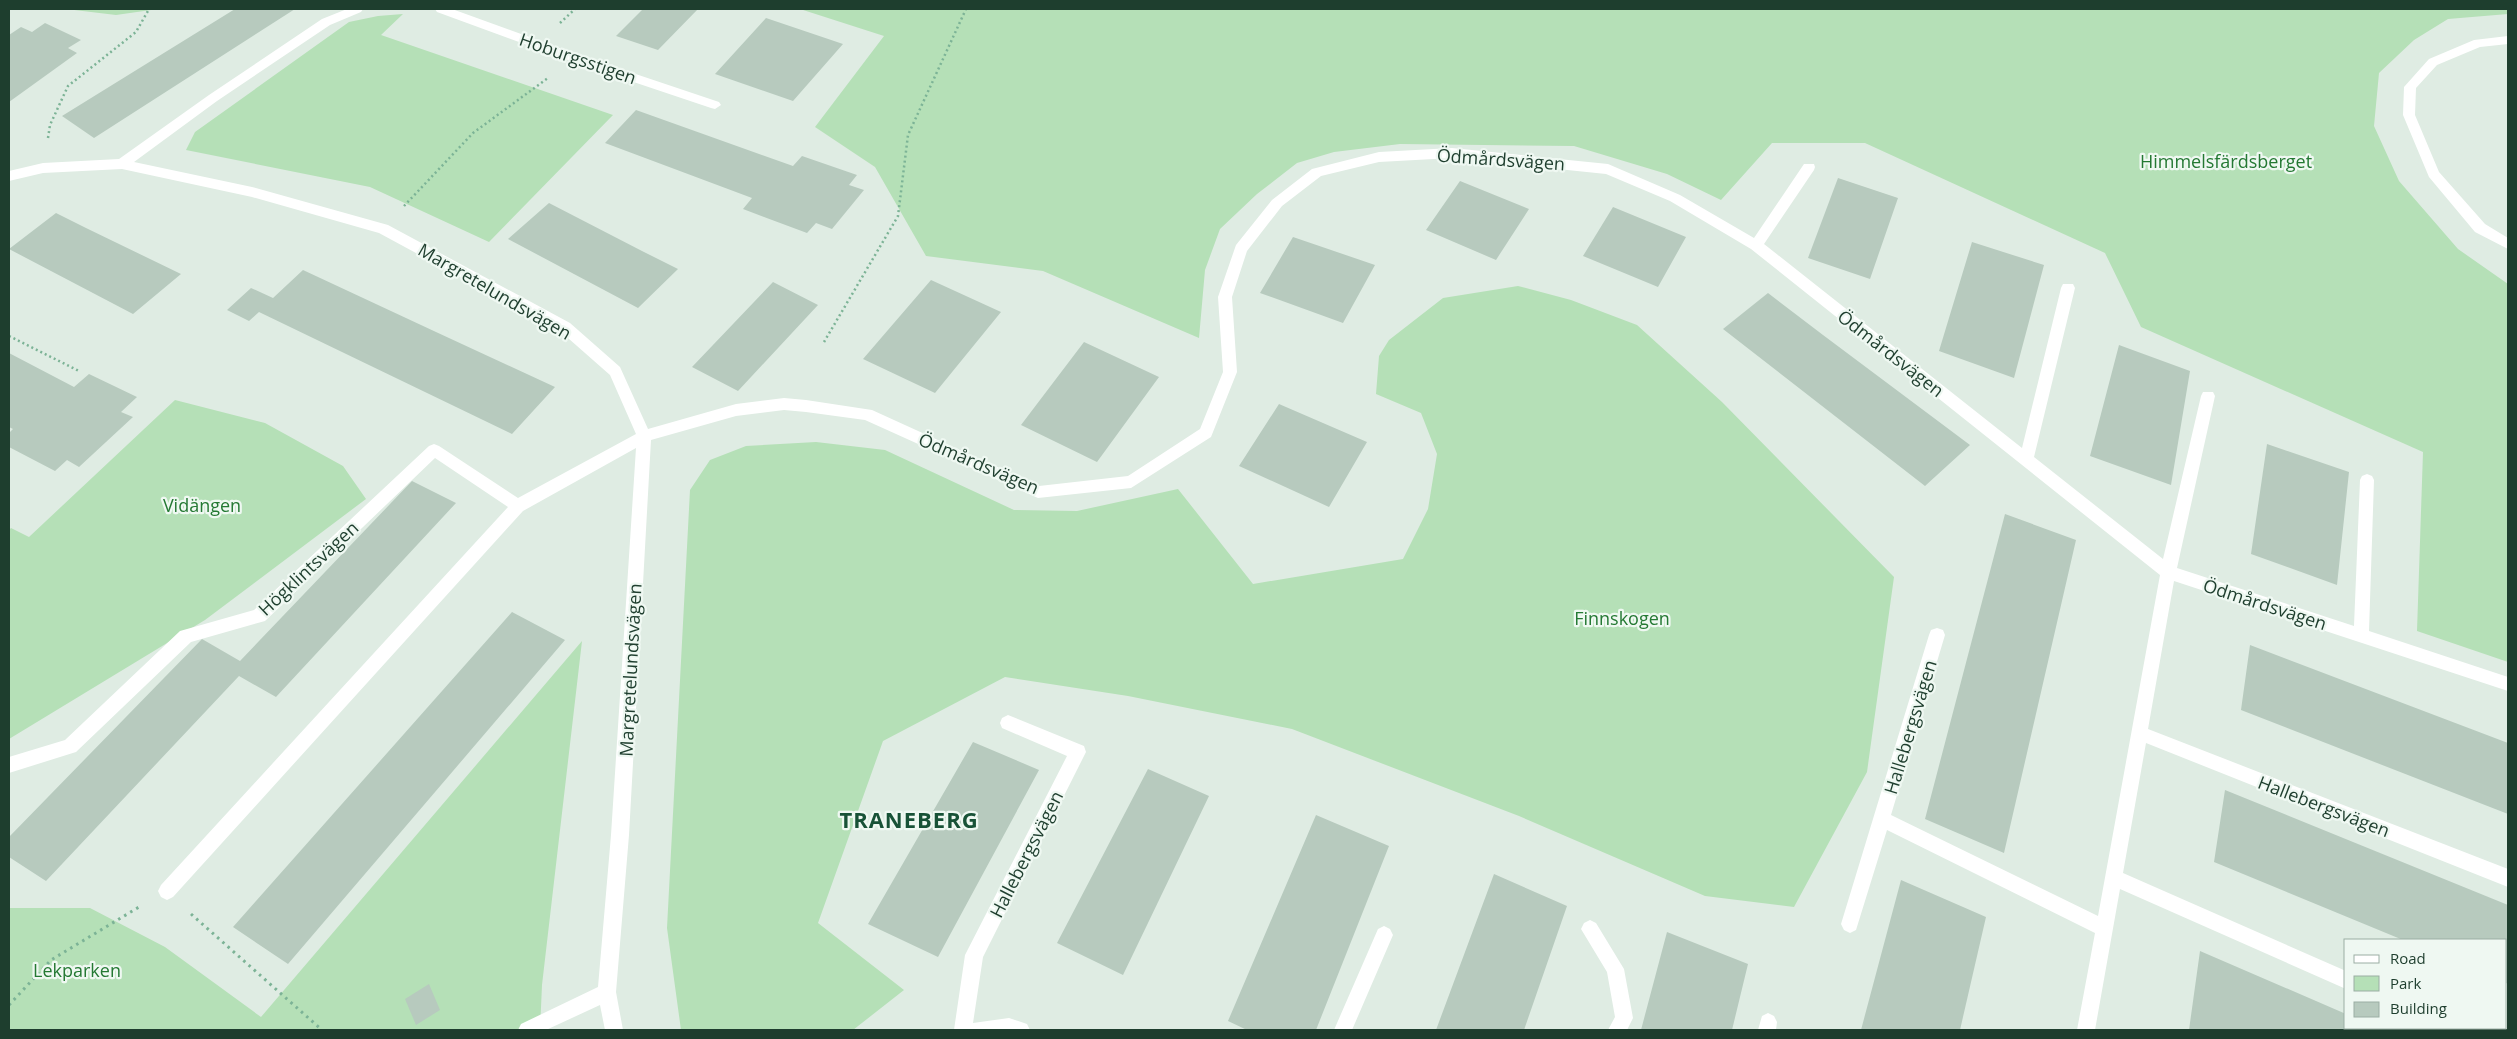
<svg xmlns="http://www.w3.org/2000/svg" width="2517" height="1039" font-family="'Open Sans',sans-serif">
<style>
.green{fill:#b5e0b7}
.building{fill:#b7cabe}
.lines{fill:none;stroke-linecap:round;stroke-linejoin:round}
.path-far1{stroke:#7cb396;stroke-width:2.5;stroke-dasharray:2 3;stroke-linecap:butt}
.path{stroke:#7cb396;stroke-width:3;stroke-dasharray:2.5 4.5;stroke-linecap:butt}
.street{fill:#fff;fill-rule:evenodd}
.labels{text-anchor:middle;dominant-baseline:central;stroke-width:4.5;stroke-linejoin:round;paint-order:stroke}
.street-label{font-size:18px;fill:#1e3e2e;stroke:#eff8f2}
.park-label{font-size:18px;fill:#247933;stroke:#eff8f2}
.district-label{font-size:22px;font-weight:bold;letter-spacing:1px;fill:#185237;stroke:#eff8f2}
</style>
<rect width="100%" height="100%" fill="#dfece3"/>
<path class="green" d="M66 9H158L116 15Z
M800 9H2508V14L2448 19 2414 40 2379 73 2374 126 2399 181 2458 249 2508 284V662L2417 631 2423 452 2141 327 2105 253 1865 143H1772L1721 200 1667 174 1574 146 1400 144 1334 152 1297 163 1257 194 1220 229 1205 270 1199 338 1043 271 926 256 875 167 815 127 884 36Z
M403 14 381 35 613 115 489 242 370 187 186 150 195 132 349 22 378 16Z
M1518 286 1571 300 1637 325 1722 402 1894 577 1867 772 1794 907 1705 896 1519 816 1292 729 1128 696 1005 677 883 741 818 923 904 990 853 1030H681L667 928 690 490 710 460 746 446 816 442 885 450 1014 510 1077 511 1178 489 1253 584 1403 559 1428 509 1437 454 1421 413 1376 394 1379 356 1389 340 1443 298Z
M175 400 265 423 343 466 366 499 205 620 9 739V530L11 528 29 537Z
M582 641 542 985 540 1030H9V908H90L165 947 261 1017Z"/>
<path class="building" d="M235 9H295L94 138 62 116Z
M643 9H698L658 50 616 36Z
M766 18 843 44 793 101 715 74Z
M45 23 81 40 68 48 77 53 9 102V35L21 27 32 32Z
M636 110 793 166 802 156 857 175 849 185 864 190 832 229 816 223 807 233 743 209 752 198 605 143Z
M1838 178 1898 198 1870 279 1808 258Z
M1460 181 1529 209 1496 260 1426 230Z
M549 203 642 251 678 269 638 308 508 239Z
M1613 207 1686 237 1658 287 1583 256Z
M56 213 86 228 181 274 133 314 9 249Z
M1293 237 1375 265 1343 323 1260 293Z
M1972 242 2044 265 2014 378 1939 351Z
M303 270 436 332 555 387 512 434 259 312 249 321 227 310 251 288 273 298Z
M931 280 1001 312 935 393 863 359Z
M773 282 818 305 738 391 692 367Z
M1768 293 1823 335 1970 445 1925 486 1723 329Z
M1084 342 1159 377 1097 462 1021 425Z
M2119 345 2190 371 2171 485 2090 456Z
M9 353 74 387 89 374 137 397 121 412 133 417 79 467 67 460 55 471 9 447V433L13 429 9 427Z
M1279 404 1367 442 1329 507 1239 466Z
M2267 444 2349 472 2337 585 2251 554Z
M412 481 456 503 276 697 239 676 46 881 9 857V837L202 639 240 661Z
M2005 514 2076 540 2004 853 1925 819Z
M512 612 565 640 288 964 233 927Z
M2250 645 2508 743V814L2241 710Z
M973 742 1039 770 938 957 868 924Z
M1148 769 1209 796 1123 975 1057 943Z
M2225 790 2508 905V984L2506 983V940H2403L2214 862Z
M1316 815 1389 846 1316 1030H1247L1228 1021Z
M1494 874 1567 906 1524 1030H1436Z
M1901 880 1986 917 1960 1030H1861Z
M1667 932 1748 964 1732 1030H1641Z
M2200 951 2346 1014V1028H2378L2384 1030H2189Z
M429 984 440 1010 416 1025 405 999Z"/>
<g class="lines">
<path class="path-far1" d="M560 23 575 9
M48 138 50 125 68 86 136 32 149 9
M404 206 473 133 548 78
M9 336 79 371
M824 342 898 216 908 135 966 9"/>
<path class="path" d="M191 914 322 1030
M9 1005 51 960 139 907"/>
<path class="street" d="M347 9H363L361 12 330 25 217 101 134 162 252 187 388 225 570 323 620 367 648 429 736 404 784 398 806 400 872 410 1039 486 1128 476 1200 429 1223 372 1218 297 1236 245 1272 200 1312 169 1379 152 1452 148 1608 164 1680 195 1754 238 1804 164H1814L1815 167 1814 170 1764 244 2022 448 2061 288 2063 284H2073L2075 288 2034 457 2163 559 2201 396 2203 392H2213L2215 396 2177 568 2354 626 2360 480 2362 476 2367 474 2372 476 2374 480 2369 631 2508 677V691L2174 581 2148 729 2508 869V887L2146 743 2123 873 2346 971V989L2120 889 2095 1030H2077L2095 933 1887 830 1856 930 1850 933 1844 930 1841 924 1929 635 1931 630 1937 628 1943 630 1945 635 1891 815 2098 916 2160 575 1751 249 1670 201 1606 174 1452 158 1379 162 1321 176 1282 206 1247 251 1232 297 1237 372 1211 437 1131 488 1038 498 865 420 806 412 784 410 736 416 651 440 629 835 616 992 623 1030H605L600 1005 546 1030H518L521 1024 598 987 611 835 636 448 523 511 173 897 167 900 161 897 158 891 161 885 508 507 435 458 265 621 191 642 76 752 9 773V757L65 740 180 631 254 610 429 446 434 444 439 446 518 498 636 434 610 375 560 331 379 233 252 197 122 169 43 173 9 181V171L43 163 119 159 209 95 322 19Z
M435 9H452L579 55 719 102 721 105 715 109 711 108 571 61 437 12Z
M2508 36V44L2480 47 2437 65 2416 88 2415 115 2439 172 2485 224 2508 238V249L2475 232 2429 177 2403 115 2404 87 2429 59 2474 40Z
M1008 715 1084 746 1086 752 983 957 973 1023 1009 1018 1027 1024 1030 1030H954L965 955 1067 756 1002 728 1000 723 1002 718Z
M1590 920 1596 923 1624 969 1633 1018 1627 1030H1608L1615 1017 1607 972 1581 929 1584 923Z
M1384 926 1390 929 1393 935 1352 1030H1334L1378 929Z
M1768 1013 1774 1016 1777 1022 1776 1030H1758L1762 1016Z
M2444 1028H2466L2467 1030H2445Z"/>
</g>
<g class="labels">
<g class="street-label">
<text transform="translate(578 58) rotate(19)">Hoburgsstigen</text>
<text transform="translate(1501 159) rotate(4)">Ödmårdsvägen</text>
<text transform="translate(495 291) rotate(30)">Margretelundsvägen</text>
<text transform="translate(1891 353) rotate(38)">Ödmårdsvägen</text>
<text transform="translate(979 463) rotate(23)">Ödmårdsvägen</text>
<text transform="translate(308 568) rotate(-43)">Högklintsvägen</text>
<text transform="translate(2265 604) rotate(18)">Ödmårdsvägen</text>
<text transform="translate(630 670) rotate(-87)">Margretelundsvägen</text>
<text transform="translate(1910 727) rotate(-73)">Hallebergsvägen</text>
<text transform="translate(2324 806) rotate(21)">Hallebergsvägen</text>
<text transform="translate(1026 854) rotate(-63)">Hallebergsvägen</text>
</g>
<g class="park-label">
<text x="2226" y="161">Himmelsfärdsberget</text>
<text x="202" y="505">Vidängen</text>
<text x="1622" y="618">Finnskogen</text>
<text x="77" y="970">Lekparken</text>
</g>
<g class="district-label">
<text x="909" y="819">TRANEBERG</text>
</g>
</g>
<rect width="2517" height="1039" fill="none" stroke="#1e3e2e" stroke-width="20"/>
<rect x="2344" y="939" width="162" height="90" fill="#eff8f2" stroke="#9baea4"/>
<rect x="2354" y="955" width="25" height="8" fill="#ffffff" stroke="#9baea4"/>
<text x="2390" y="964" font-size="15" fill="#1e3e2e">Road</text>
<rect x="2354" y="976" width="25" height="15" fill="#b5e0b7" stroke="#9baea4"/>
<text x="2390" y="989" font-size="15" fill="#1e3e2e">Park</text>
<rect x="2354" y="1002" width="25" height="15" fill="#b7cabe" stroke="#9baea4"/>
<text x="2390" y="1014" font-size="15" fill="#1e3e2e">Building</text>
</svg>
